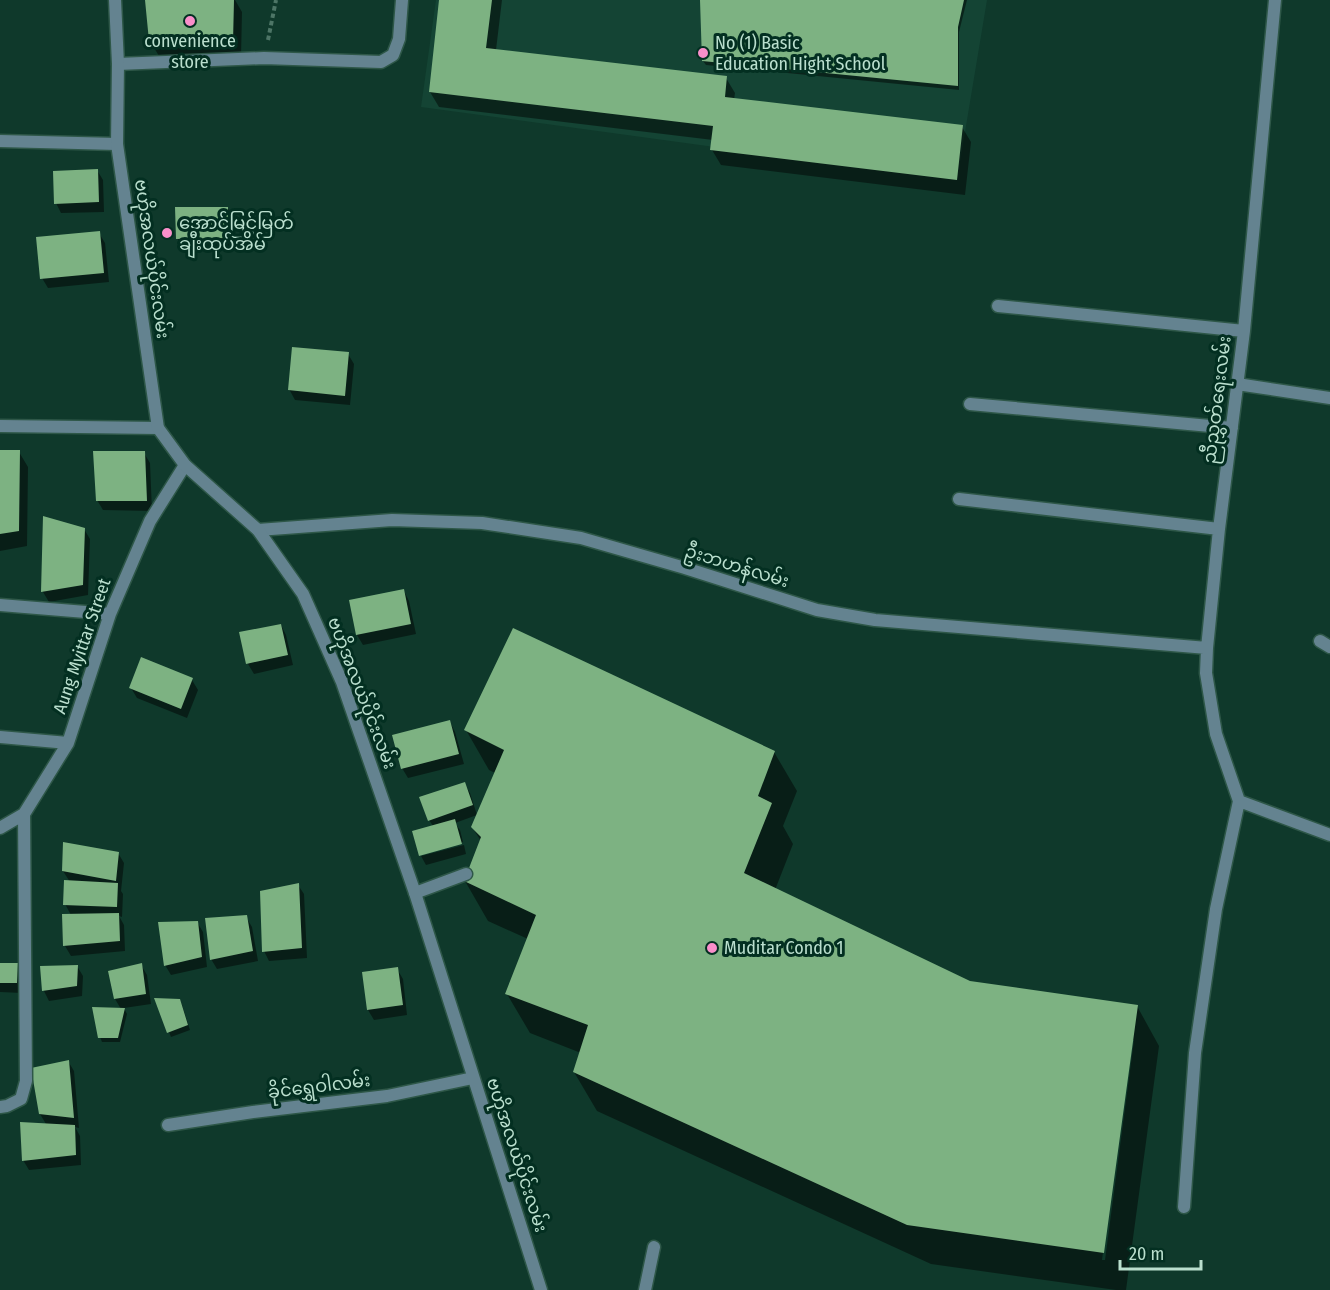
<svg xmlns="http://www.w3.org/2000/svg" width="1330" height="1290" font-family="'Fira Sans Condensed','Noto Sans Myanmar',sans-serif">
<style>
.built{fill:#144434}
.shadow{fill:#0007;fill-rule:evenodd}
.building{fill:#7db282}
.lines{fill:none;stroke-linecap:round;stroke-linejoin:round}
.service-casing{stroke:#2e5748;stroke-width:15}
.minor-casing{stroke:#2e5748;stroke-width:15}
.tertiary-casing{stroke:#2e5748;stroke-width:15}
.path{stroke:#4d7566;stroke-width:4;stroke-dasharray:4.5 3;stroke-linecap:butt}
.service{stroke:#648390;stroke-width:12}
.minor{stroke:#648390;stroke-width:12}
.tertiary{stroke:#648390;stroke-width:12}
.poi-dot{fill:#f98fca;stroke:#032f21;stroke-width:2}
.labels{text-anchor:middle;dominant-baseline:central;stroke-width:6;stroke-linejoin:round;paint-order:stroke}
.poi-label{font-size:18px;fill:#badfce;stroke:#032f21;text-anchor:start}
.street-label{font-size:18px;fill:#badfce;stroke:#032f21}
</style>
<rect width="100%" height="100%" fill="#0f392b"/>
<path class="built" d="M436 0H987L957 180 421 107Z"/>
<path class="shadow" d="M147 0H235L242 12 241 57 159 56 150 41Z
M441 0H502L496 50 726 78 735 93 734 100 962 127 971 142 965 195 721 165 712 150 713 140 439 107 430 92Z
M702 0H967L959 32V90L706 65 703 61Z
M97 170 103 180 104 212 61 213 56 203Z
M228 208 233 218 234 248H183L177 238Z
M99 233 105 243 109 282 48 288 42 278Z
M348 354 354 364 350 405 295 400 289 389Z
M0 452H19L28 467 27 546 0 551Z
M144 453 150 463 152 511 103 510 97 500Z
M45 518 84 529 90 539 88 595 49 602 43 592Z
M404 591 409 601 416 634 363 645 357 635Z
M281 625 286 635 293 665 254 674 248 664Z
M142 659 192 680 198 690 187 718 137 698 131 688Z
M450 722 455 732 464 764 408 778 402 768Z
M466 730 774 752 797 791 783 826 793 844 775 890 969 982 1137 1006 1159 1046 1126 1290H1116L931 1264 597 1111 574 1072 581 1053 530 1033 507 994 528 939 488 921 465 881 481 841 472 827 477 815 455 823 460 830 463 842 420 854 433 826 429 820 464 783 470 793 477 815 495 773 489 770ZM1131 1040H1134L1105 1260H1102Z
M464 845 466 854 426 865 421 856Z
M118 853 124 863 121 891 123 894 122 917 119 916 124 925 125 951 71 956 65 946 71 915 65 904 70 882 63 871Z
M298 885 304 894 307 958 269 961 264 951Z
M246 917 252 927 258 961 217 969 211 959Z
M197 922 203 932 207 967 171 975 165 965Z
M0 964 17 965 23 975 22 993 0 992Z
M141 965 147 975 151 1004 124 1008 127 1014 120 1042H102L100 1037 121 1009 115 999Z
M77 966 83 976 82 996 49 1001 44 991 42 967Z
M397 969 403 979 407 1015 374 1020 368 1010Z
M180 1000 182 1005 190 1030 171 1037 169 1032Z
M68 1061 74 1071 79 1128 75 1127 80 1136 81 1165 29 1170 23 1160 46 1124 40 1114Z"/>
<path class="building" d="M145 0H234L233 42 149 41Z
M439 0H492L486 48 727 76 725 97 963 125 957 180 710 150 713 126 429 92Z
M700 0H964L958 27V86L702 61Z
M98 169 99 202 54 204 53 171Z
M175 207H228L229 238 176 239Z
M100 231 104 273 40 279 36 237Z
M292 347 349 352 345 396 288 390Z
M0 450H20L19 531 0 534Z
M93 451H145L147 501H96Z
M43 516 85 528 83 585 41 592Z
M404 589 411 624 356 635 349 600Z
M281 624 288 655 246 664 239 632Z
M513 628 775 751 758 796 772 803 744 873 970 981 1138 1005 1104 1253 907 1225 573 1072 588 1025 505 994 536 915 464 881 481 837 471 827 504 750 464 730Z
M141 657 193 678 181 709 129 688Z
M450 720 459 754 401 769 392 735Z
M465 782 473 805 428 821 419 797Z
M455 819 462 844 419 856 412 831Z
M63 842 119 852 116 881 62 871Z
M64 880 118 883 117 907 63 905Z
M299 883 302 948 262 952 260 891Z
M119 913 120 941 63 946 62 914Z
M247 915 253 951 210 960 205 918Z
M198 921 202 957 164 966 158 922Z
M0 963H18L17 983H0Z
M142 963 146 994 114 999 108 971Z
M78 965 77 986 42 991 40 966Z
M398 967 403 1005 367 1010 362 972Z
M154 998 180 999 188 1025 167 1033Z
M92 1007 125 1008 118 1038H98Z
M69 1060 74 1118 39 1114 31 1068Z
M20 1122 75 1125 76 1155 22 1161Z"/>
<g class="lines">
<defs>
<path id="service" d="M118 64 264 58 381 62 393 55 399 39 402 0
M415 893 466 874
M645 1290 654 1247"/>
<path id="minor" d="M0 141 117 144
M998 306 1244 331
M1237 384 1330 398
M970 404 1232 428
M0 426 158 428
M959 499 1219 529
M258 530 392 520 482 523 581 538 685 568 817 610 875 620 1207 648
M0 605 110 614
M1320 641 1330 647
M0 737 68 743
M1239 801 1216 734 1206 673 1207 648 1219 529 1244 331 1275 0
M1239 801 1330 835
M0 828 24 814 68 743 110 614 150 521 185 465
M0 1107 7 1106 21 1099 26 1081 24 814
M168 1125 253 1112 387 1096 473 1078
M1184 1207 1195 1053 1216 909 1239 801"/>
<path id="tertiary" d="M115 0 118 64 117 144 158 428 185 465 258 530 303 594 342 682 415 893 541 1290"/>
</defs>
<use href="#service" class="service-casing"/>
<use href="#minor" class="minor-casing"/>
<use href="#tertiary" class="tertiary-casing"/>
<path class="path" d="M268 40 276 0"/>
<use href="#service" class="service"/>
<use href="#minor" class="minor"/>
<use href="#tertiary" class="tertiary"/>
</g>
<g class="poi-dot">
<circle cx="190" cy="21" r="6"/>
<circle cx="703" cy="53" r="6"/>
<circle cx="167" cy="233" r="6"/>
<circle cx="712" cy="948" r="6"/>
</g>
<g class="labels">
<g class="poi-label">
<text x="190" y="41" text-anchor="middle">convenience<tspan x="190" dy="21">store</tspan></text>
<text x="715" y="43">No (1) Basic<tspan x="715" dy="21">Education Hight School</tspan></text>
<text x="179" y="223">အောင်မြင့်မြတ်<tspan x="179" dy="21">ချီးထုပ်အိမ်</tspan></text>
<text x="724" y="948">Muditar Condo 1</text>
</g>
<g class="street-label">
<text transform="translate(152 259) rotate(82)">ဗဟိုအလယ်ပိုင်းလမ်း</text>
<text transform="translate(1217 400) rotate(-83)">ညီညွှတ်ရေးလမ်း</text>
<text transform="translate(737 566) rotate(17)">ဦးဘဟန်လမ်း</text>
<text transform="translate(82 646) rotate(-71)">Aung Myittar Street</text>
<text transform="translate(362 693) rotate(69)">ဗဟိုအလယ်ပိုင်းလမ်း</text>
<text transform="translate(319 1086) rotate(-7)">ခိုင်ရွှေဝါလမ်း</text>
<text transform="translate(517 1155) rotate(72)">ဗဟိုအလယ်ပိုင်းလမ်း</text>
</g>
</g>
<path d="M1120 1260v9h81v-9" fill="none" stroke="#badfce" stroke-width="3"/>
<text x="1129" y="1260" font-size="18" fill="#badfce" stroke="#032f21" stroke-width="4.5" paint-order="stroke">20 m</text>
</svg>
